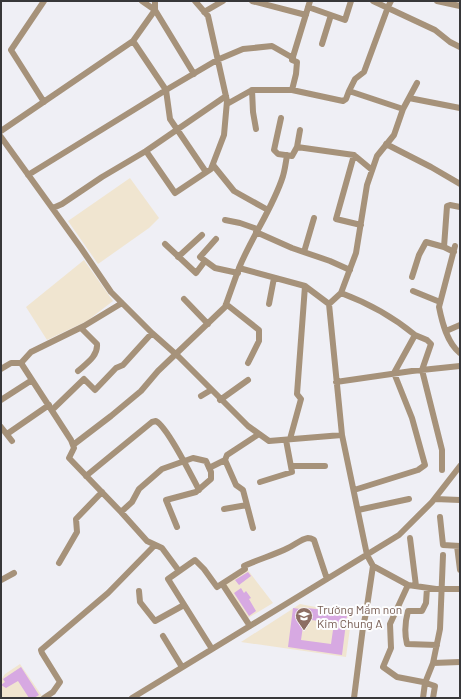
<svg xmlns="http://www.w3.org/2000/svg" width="461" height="699" font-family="Barlow,sans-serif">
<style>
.education{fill:#f0e5d0}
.building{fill:#d7a9e2;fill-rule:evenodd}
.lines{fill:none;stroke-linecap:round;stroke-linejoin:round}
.minor{stroke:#a6927a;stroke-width:6}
.labels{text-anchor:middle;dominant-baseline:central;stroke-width:4;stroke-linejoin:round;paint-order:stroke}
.education-label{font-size:12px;fill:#785e54;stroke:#fdfdfe;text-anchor:start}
</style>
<rect width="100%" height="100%" fill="#efeff5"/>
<path class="education" d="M130 178 159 218 149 228 98 264 68 221Z
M84 260 113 301 87 321 47 340 26 307Z
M247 569 273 603 248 618 224 585Z
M300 604 352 614 346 657 241 642Z
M20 664 42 696 38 698H1V680L5 674Z"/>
<path class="building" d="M248 572 251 576 239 585 235 580Z
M241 588 244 593 246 591 251 598 249 599 256 611 249 616 234 593Z
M293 608 307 610V608L333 611V613L347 615 342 655 288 647ZM304 619 334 623 331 644 301 640Z
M21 667 39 695 34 698H29L18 681 6 688 1 685 5 682 3 679Z"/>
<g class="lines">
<path class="minor" d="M44 1 11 50 44 102
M155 1V10L194 74
M252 1 306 15
M373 1 435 30 450 42 460 47
M391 1 388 7 364 72 355 79 349 91 403 109
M437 1 460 6
M308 7 345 20 351 1
M204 12 223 1
M322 44 331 15
M252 90 253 112 256 129
M292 90 343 101 346 99 349 91
M409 98 460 108
M227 104 252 90H292L296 74 297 62 292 60 310 1
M281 118 274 150 278 154 292 156 297 147 354 155 372 170
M1 131 133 41
M1 137 81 248 111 292 152 333 179 357 248 426 269 441 342 435
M386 144 431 167 460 184
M297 147 300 130
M146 151 175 193 211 169 224 135 227 101 208 16 195 1
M354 155 336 219 361 225
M213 165 234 191 241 195 268 210
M206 172 170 119 166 90 217 60 243 49 272 46 293 58
M28 175 166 90 133 41 155 10 142 1
M53 208 62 204 102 177 146 151 226 96
M225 220 240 223 257 229
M256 232 292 248 330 261 350 270
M216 239 200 257 215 268 238 273
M165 244 196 273 205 261
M455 246 439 307C442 322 447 343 460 353
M444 247 447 206 450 205 460 207
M304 252 314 218
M178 257 202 235
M239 268C252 236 273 208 283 176 285 169 286 162 287 155
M412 277 419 255 426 242 444 247 454 252
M413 291 440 302
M341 293C368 303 392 316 415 335
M184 299 208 324
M226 304 259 330V341L248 363
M269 304 274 278
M329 304 342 435 367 555 373 566 366 613 363 627 354 698
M446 331 460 325
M21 363 71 440 74 448 69 458 121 512 147 541 162 548 179 571
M1 369 11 363H21L31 352 84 326 122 303
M78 371C87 363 98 356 97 344L81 328
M336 382 412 371 460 366
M201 396 211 390
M1 400 32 380
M220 400 248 380
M52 410 84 379 95 390 116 368 123 365 152 333
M1 427 12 441
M7 434 49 405
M290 439 301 399 297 394 305 286
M73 445 111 416 141 391 158 371 225 307 239 268 305 286 329 304 341 293 356 253 367 185 377 156 394 135 403 109 417 83
M225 460 236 485 243 490 253 528
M291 466H325
M209 468 225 460 227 455 259 434
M86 476 152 422 156 421C168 428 191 475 199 490
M260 482 292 472 286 440
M354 490 418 470 425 465 412 418 394 373 415 335 427 340 431 344 422 370 442 450V470
M435 499 460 500
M224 509 247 505
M358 510 409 499
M121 512 132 502 139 489 162 469 193 458 206 461 211 472V479L196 492 166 500 177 527
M440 517 443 545 460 546
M410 538 416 586
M457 546 460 570
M59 563 77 532 76 519 102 492
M373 566 408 585 436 589H460
M1 580 14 573
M223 585 250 626
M408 585 390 624 391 648 383 667 397 677 423 682 435 686 433 698
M427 588 426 603 422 611H408C405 622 404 632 407 644L437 645
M139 591 140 602 155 621 184 605
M163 636 182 667
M212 649 168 579 195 560 204 569 217 587 245 569 244 566C259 559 274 555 288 548 295 545 301 539 308 538 312 538 312 539 314 540L327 579
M433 663 460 662
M44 698 53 692 60 682 42 653 41 650 108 593 155 545
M132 698 399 535 432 502 460 466
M423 698 425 683 433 663 440 629 443 555"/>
</g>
<defs>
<symbol id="school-pin" viewBox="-11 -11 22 30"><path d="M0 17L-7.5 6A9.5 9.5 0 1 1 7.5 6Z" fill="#8d6e63" stroke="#fdfdfe"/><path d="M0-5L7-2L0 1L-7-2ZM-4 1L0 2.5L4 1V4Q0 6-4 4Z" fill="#fff"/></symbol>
</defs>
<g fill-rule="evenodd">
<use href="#school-pin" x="294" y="606" width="20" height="27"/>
</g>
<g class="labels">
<g class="education-label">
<text x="317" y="609">Trường Mầm non<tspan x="317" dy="14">Kim Chung A</tspan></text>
</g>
</g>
<rect width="461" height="699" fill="none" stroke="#373739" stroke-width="4"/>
</svg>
